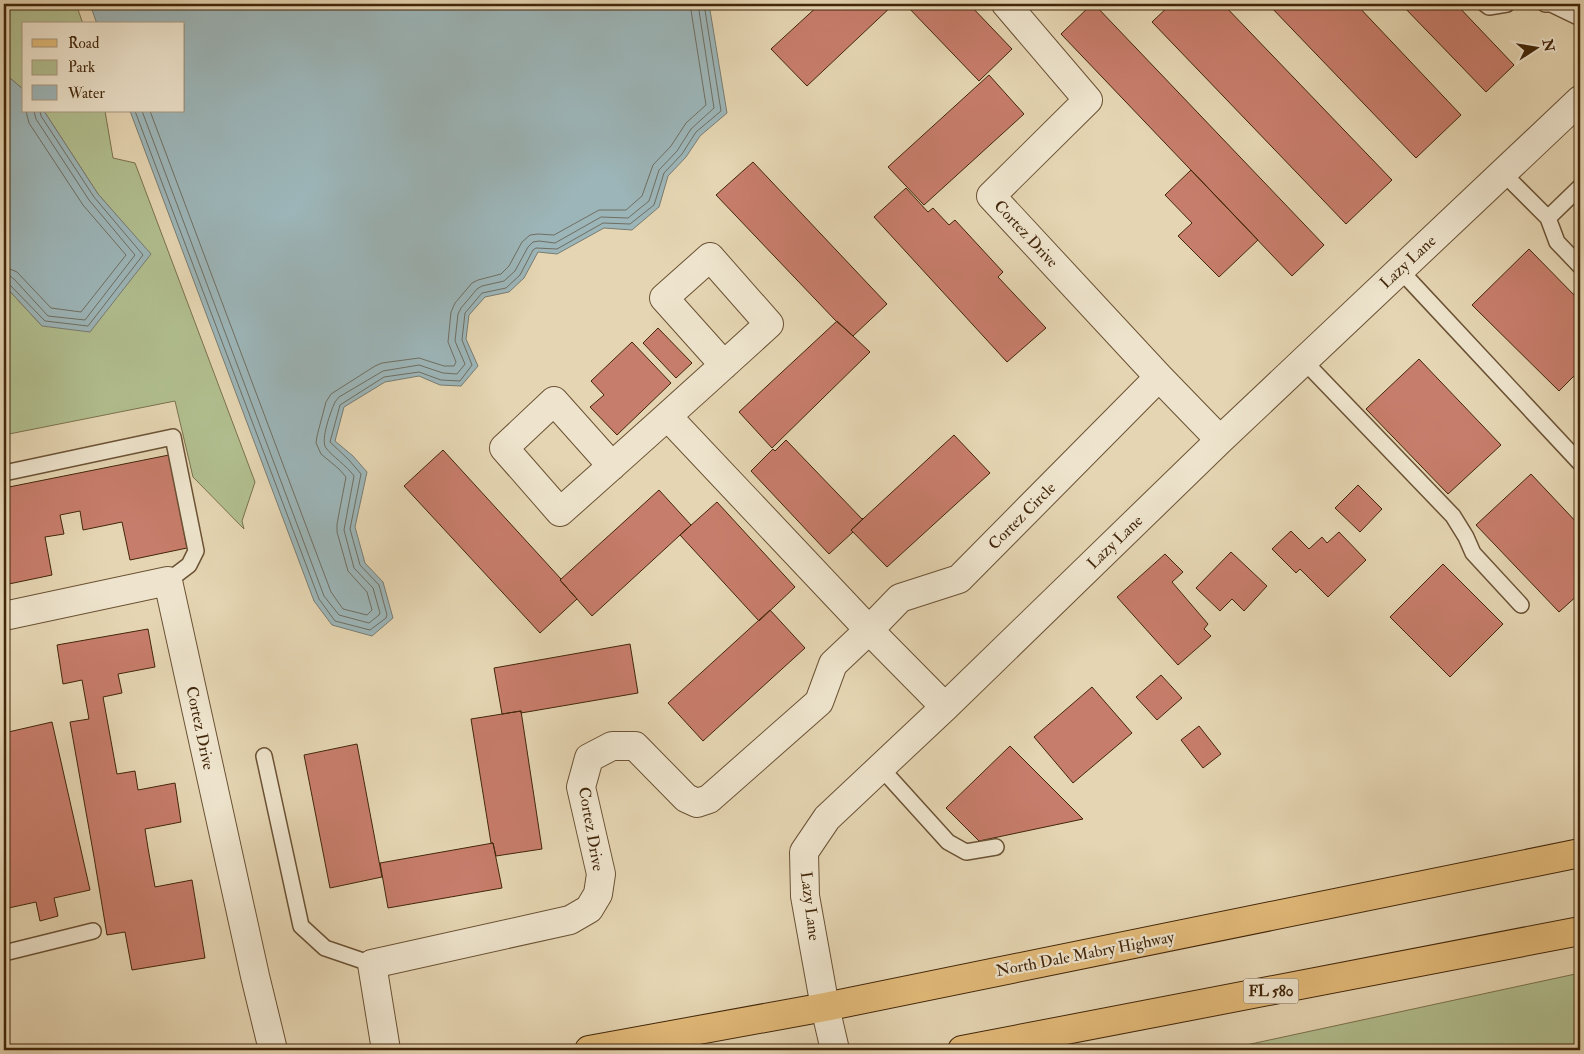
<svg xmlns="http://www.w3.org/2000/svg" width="1584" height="1054" font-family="'IM FELL Double Pica',serif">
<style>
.green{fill:#b1be8f;stroke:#7a724c}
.water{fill:#9cb5b8;stroke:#787c72}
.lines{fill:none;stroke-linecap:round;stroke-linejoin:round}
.shore{stroke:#6f6e61;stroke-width:1}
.building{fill:#c77d6b;stroke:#42260a}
.lane-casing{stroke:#6b5234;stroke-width:18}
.street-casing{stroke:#6b5234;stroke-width:30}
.primary-casing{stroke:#42260a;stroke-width:30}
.lane{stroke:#eee4cd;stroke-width:15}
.street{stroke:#eee4cd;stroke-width:28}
.primary{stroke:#e2ba79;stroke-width:28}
.labels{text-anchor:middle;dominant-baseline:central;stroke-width:4.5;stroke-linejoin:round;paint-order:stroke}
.shield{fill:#eee4cd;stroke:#765f44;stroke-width:1}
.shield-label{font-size:15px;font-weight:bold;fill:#42260a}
.street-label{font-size:16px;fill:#42260a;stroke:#eee4cd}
</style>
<rect width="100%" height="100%" fill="#e5d5b2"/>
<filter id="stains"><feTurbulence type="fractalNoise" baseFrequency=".004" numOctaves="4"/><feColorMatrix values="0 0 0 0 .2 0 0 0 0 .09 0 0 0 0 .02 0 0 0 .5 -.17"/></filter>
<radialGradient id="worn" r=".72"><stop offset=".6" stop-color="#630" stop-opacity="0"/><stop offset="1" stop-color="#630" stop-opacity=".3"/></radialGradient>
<path class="green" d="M4 4H76L83 24H24V90L4 73Z
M44 111H105L113 158 135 163 255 482 242 521 244 529 193 477 175 401 4 435V285L42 326 150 254 98 194Z
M1580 973V1050H1223Z"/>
<path class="water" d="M90 4H709L727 113 700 136 686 157 668 176 659 207 632 230 604 228 557 254 538 252 524 278 509 292 485 297 469 315 466 339 478 366 461 386 440 385 419 376 385 382 344 407 335 441 353 456 367 472 355 527 365 563 383 582 393 618 372 636 332 625 314 601 130 111H184V24H97Z
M4 73 24 90V111H44L98 194 151 254 90 332 42 326 4 285Z"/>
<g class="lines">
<path class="shore" d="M135 111 319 599 335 621 370 630 386 618 387 615 379 585 360 565 350 529 361 474 349 460 330 442 340 405 384 377 419 372 441 380 460 381 472 365 462 340 465 313 482 293 506 288 520 275 533 250 536 248 557 249 603 223 630 224 654 205 664 173 682 154 696 132 721 111 704 4
M142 111 324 596 339 615 369 623 379 615 380 613 373 588 354 568 344 530 354 476C346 465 333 457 326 448 320 440 331 411 335 402L339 397 383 371 419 365 443 373 457 374 465 364 455 341 458 314 461 308 477 289 482 286 504 281 515 271 528 247 533 242 539 241 555 243 601 217 628 218 649 201 659 170 677 151 691 129 714 108 698 4
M150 111 331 592 343 609 367 615 372 610 367 592 348 571 337 532V524L346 477 339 469 321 454 316 443 317 436 326 402 331 394 375 366 382 363 419 358 444 366H454L456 362 448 342 451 312 455 303 472 283 478 280 501 274 509 266 522 242 530 235 538 234 554 235 599 210H626L642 196 653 165 671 146 686 123 706 105 690 4
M4 268 10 269 17 272 51 308 81 312 126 255 83 205 29 123 26 111
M4 276H10L14 279 48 316 85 320 135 255 89 200 36 119 34 111
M4 282 9 284 45 321 88 326 143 255 94 197 41 116 40 111"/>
</g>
<path class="building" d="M820 4H894L807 86 771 49Z
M905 4H969L1012 49 979 81Z
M1092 4H1094L1324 245 1292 276 1061 34Z
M1171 4H1223L1392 180 1346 224 1152 22Z
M1268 4H1356L1461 115 1416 158Z
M1401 4H1456L1514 65 1486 92Z
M989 75 1024 114 924 205 888 167Z
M753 162 887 304 853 336 836 321 716 195Z
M1191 170 1258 240 1219 277 1178 236 1192 223 1165 195Z
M906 188 928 212 933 208 949 225 955 220 1003 272 998 277 1046 328 1007 362 874 217Z
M1529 249 1580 301V370L1559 391 1472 305Z
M837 321 870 352 772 448 739 412Z
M658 328 692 363 676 378 643 343Z
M632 342 671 383 617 435 590 407 604 395 591 381Z
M1419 359 1501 445 1448 494 1366 409Z
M954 435 990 473 887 567 851 530Z
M786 440 862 519 863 518V519L851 530 853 532 829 554 751 471 773 449 775 451Z
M443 450 561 579 560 580 577 599 540 633 404 486Z
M169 455 187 548 130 560 122 522 83 530 80 511 60 515 64 534 45 537 52 575 4 585V488Z
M1531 474 1580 526V593L1559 612 1476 525Z
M1358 485 1382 509 1360 532 1335 508Z
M659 490 691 525 592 616 560 580Z
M717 502 795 587 759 621 680 535Z
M1291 531 1309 549 1322 537 1327 543 1339 532 1366 560 1328 597 1300 569 1296 573 1272 549Z
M1231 552 1267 586 1244 611 1232 599 1220 611 1196 588Z
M1165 554 1183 572 1172 582 1208 624 1204 629 1211 636 1178 665 1117 597Z
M1443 564 1503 624 1450 677 1390 617Z
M770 610 805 648 703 741 668 703Z
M148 629 155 667 118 674 122 693 103 697 117 774 135 771 138 790 175 783 181 822 145 829 148 848 155 887 192 880 205 958 132 970 125 932 107 935 94 857 70 722 89 719 82 680 63 684 57 645Z
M630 644 638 693 521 713V711L502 714 494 668Z
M1161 675 1182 698 1157 720 1136 697Z
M1092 687 1132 733 1073 783 1034 737Z
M521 711 542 849 496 856 493 843H491L471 719Z
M52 722 90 890 54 898 58 916 40 921 36 902 4 909V733Z
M1199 726 1221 754 1203 768 1181 740Z
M357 744 382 877 330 888 304 755Z
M1010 746 1083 819 979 841 946 808Z
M493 843 502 888 388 908 380 863Z"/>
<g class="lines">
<defs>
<path id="lane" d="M1485 4 1489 7 1507 4
M1545 4H1551L1580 18
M1503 173 1548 218 1580 187
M1548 218 1557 242 1580 266
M1400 270 1580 463
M1304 361 1453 516 1466 537 1473 553 1521 605
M4 473 173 437 196 551 189 565 168 581
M264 756 301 926 325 948 372 964
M881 768 948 842 966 852 996 847
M4 953 93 931"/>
<path id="street" d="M1006 4 1088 100 991 196 1159 377 1220 440
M668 417 869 630 945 707
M612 466 554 401 504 448 560 512C630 450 700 387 769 324L710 257 664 298 724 365
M4 616 168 581 255 976 273 1050
M386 1050 372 964 570 920 589 909 598 894 601 874 581 787 589 758 612 746H635L686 798 697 803 709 799 819 702 833 664 869 630 900 598 959 579 1159 377
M835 1050 825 1007 805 896 804 852 827 818 945 707 1220 440 1580 100"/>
<path id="primary" d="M589 1050 825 1007 1580 853
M962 1050 1580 931"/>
</defs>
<use href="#lane" class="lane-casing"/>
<use href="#street" class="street-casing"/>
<use href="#primary" class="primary-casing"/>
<use href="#lane" class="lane"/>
<use href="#street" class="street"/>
<use href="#primary" class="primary"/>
</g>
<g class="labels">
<rect class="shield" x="1243.5" y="978.5" width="55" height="25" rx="4"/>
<g class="shield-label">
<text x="1271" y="991">FL 580</text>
</g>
<g class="street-label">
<text transform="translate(1026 234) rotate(47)">Cortez Drive</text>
<text transform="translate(1408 262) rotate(-43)">Lazy Lane</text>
<text transform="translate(1022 516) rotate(-45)">Cortez Circle</text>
<text transform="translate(1115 542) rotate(-44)">Lazy Lane</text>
<text transform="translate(200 728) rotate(78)">Cortez Drive</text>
<text transform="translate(591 829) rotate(80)">Cortez Drive</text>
<text transform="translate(810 906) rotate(83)">Lazy Lane</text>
<text transform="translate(1085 954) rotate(-11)">North Dale Mabry Highway</text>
</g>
</g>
<rect width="1584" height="1054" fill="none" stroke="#e5d5b2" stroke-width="20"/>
<rect x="5" y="5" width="1574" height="1044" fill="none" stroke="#42260a" stroke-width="2.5"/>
<rect x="10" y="10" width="1564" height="1034" fill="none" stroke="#42260a"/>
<rect x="22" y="22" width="162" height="90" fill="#eee4cd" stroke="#a9987f"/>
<rect x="32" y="39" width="25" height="8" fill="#e2ba79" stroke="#a9987f"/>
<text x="68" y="48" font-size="15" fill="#42260a">Road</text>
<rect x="32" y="60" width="25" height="15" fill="#b1be8f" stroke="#a9987f"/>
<text x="68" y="72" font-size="15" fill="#42260a">Park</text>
<rect x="32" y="85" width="25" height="15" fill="#9cb5b8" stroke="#a9987f"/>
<text x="68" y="98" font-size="15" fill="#42260a">Water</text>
<g transform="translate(1536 48) rotate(78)" stroke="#eee4cd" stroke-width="4" paint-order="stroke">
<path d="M0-4L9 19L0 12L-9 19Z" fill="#42260a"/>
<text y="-8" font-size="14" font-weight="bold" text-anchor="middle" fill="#42260a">N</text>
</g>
<rect width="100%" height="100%" filter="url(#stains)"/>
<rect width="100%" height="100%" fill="url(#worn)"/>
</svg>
